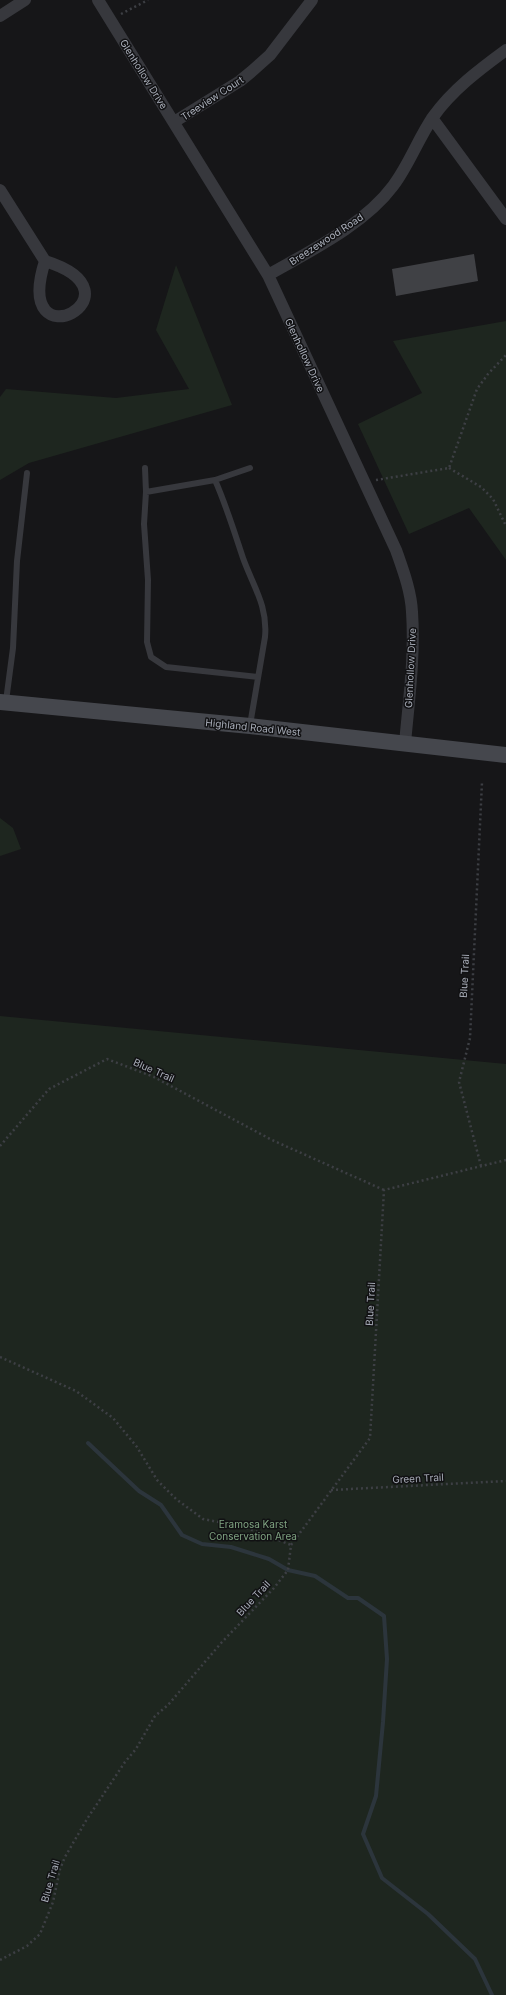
<svg xmlns="http://www.w3.org/2000/svg" width="506" height="1995" font-family="Inter,sans-serif">
<style>
.green{fill:#1e261f}
.lines{fill:none;stroke-linecap:round;stroke-linejoin:round}
.stream{stroke:#2c353c;stroke-width:4}
.building{fill:#404145}
.path{stroke:#3d3f44;stroke-width:2.5;stroke-dasharray:2 3;stroke-linecap:butt}
.lane{stroke:#37383d;stroke-width:6}
.street{stroke:#37383d;stroke-width:12}
.secondary{stroke:#45474d;stroke-width:16}
.labels{text-anchor:middle;dominant-baseline:central;stroke-width:3;stroke-linejoin:round;paint-order:stroke}
.street-label{font-size:10px;fill:#a8adb8;stroke:#111113}
.park-label{font-size:10px;fill:#7fa381;stroke:#111113}
</style>
<rect width="100%" height="100%" fill="#161618"/>
<path class="green" d="M176 265 232 405 29 463 0 480V397L6 389 116 398 189 389 156 330Z
M506 321V560L469 508 409 534 358 424 422 393 393 341Z
M0 818 13 828 21 849 0 856Z
M0 1016 506 1064V1995H0Z"/>
<g class="lines">
<path class="stream" d="M88 1443 139 1491 161 1505 182 1535 202 1544 231 1547 269 1559 288 1570 315 1576 348 1598H358L384 1616 387 1659 383 1722 376 1796 363 1834 382 1878 428 1914 475 1959 492 1995"/>
</g>
<path class="building" d="M474 254 478 281 396 296 392 269Z"/>
<g class="lines">
<path class="path" d="M121 14 148 0
M449 468 481 487 493 499 506 526
M376 480 449 468 477 389 488 374 506 355
M0 1146 49 1089 107 1059 154 1077 272 1140 384 1190
M481 1166 459 1082 470 1038 482 782
M0 1357 76 1391 113 1418 137 1447 157 1480 176 1499 203 1519 244 1527 291 1545
M331 1490 506 1481
M0 1960 27 1946 40 1934 53 1902 60 1869 65 1857 87 1819 125 1762 136 1749 155 1716 168 1705 222 1642 274 1588 288 1570 291 1545 370 1438 384 1190 506 1160"/>
<path class="lane" d="M145 468 146 492 144 524 148 580 147 642 151 657 166 667 258 677
M215 480C226 505 234 531 243 558 253 586 268 606 265 637L250 725
M146 492 215 480 250 468
M6 701 13 648 17 561 27 473"/>
<path class="street" d="M98 0 268 275 396 550C403 570 411 591 412 612 415 655 409 699 405 743
M0 16 25 0
M432 118 506 219
M174 122 240 81 251 72 270 55 312 0
M0 190 45 261
M45 261C150 294 11 367 45 261Z
M268 275C310 251 364 225 393 186 409 165 418 139 433 117 452 90 480 69 506 50"/>
<path class="secondary" d="M0 702 250 726 506 755"/>
</g>
<g class="labels">
<g class="street-label">
<text transform="translate(144 74) rotate(58)">Glenhollow Drive</text>
<text transform="translate(212 98) rotate(-33)">Treeview Court</text>
<text transform="translate(326 239) rotate(-33)">Breezewood Road</text>
<text transform="translate(305 355) rotate(65)">Glenhollow Drive</text>
<text transform="translate(410 668) rotate(-87)">Glenhollow Drive</text>
<text transform="translate(253 727) rotate(6)">Highland Road West</text>
<text transform="translate(464 976) rotate(-87)">Blue Trail</text>
<text transform="translate(154 1070) rotate(24)">Blue Trail</text>
<text transform="translate(370 1304) rotate(-87)">Blue Trail</text>
<text transform="translate(418 1478) rotate(-3)">Green Trail</text>
<text transform="translate(253 1598) rotate(-47)">Blue Trail</text>
<text transform="translate(50 1881) rotate(-74)">Blue Trail</text>
</g>
<g class="park-label">
<text x="253" y="1524">Eramosa Karst<tspan x="253" dy="12">Conservation Area</tspan></text>
</g>
</g>
</svg>
